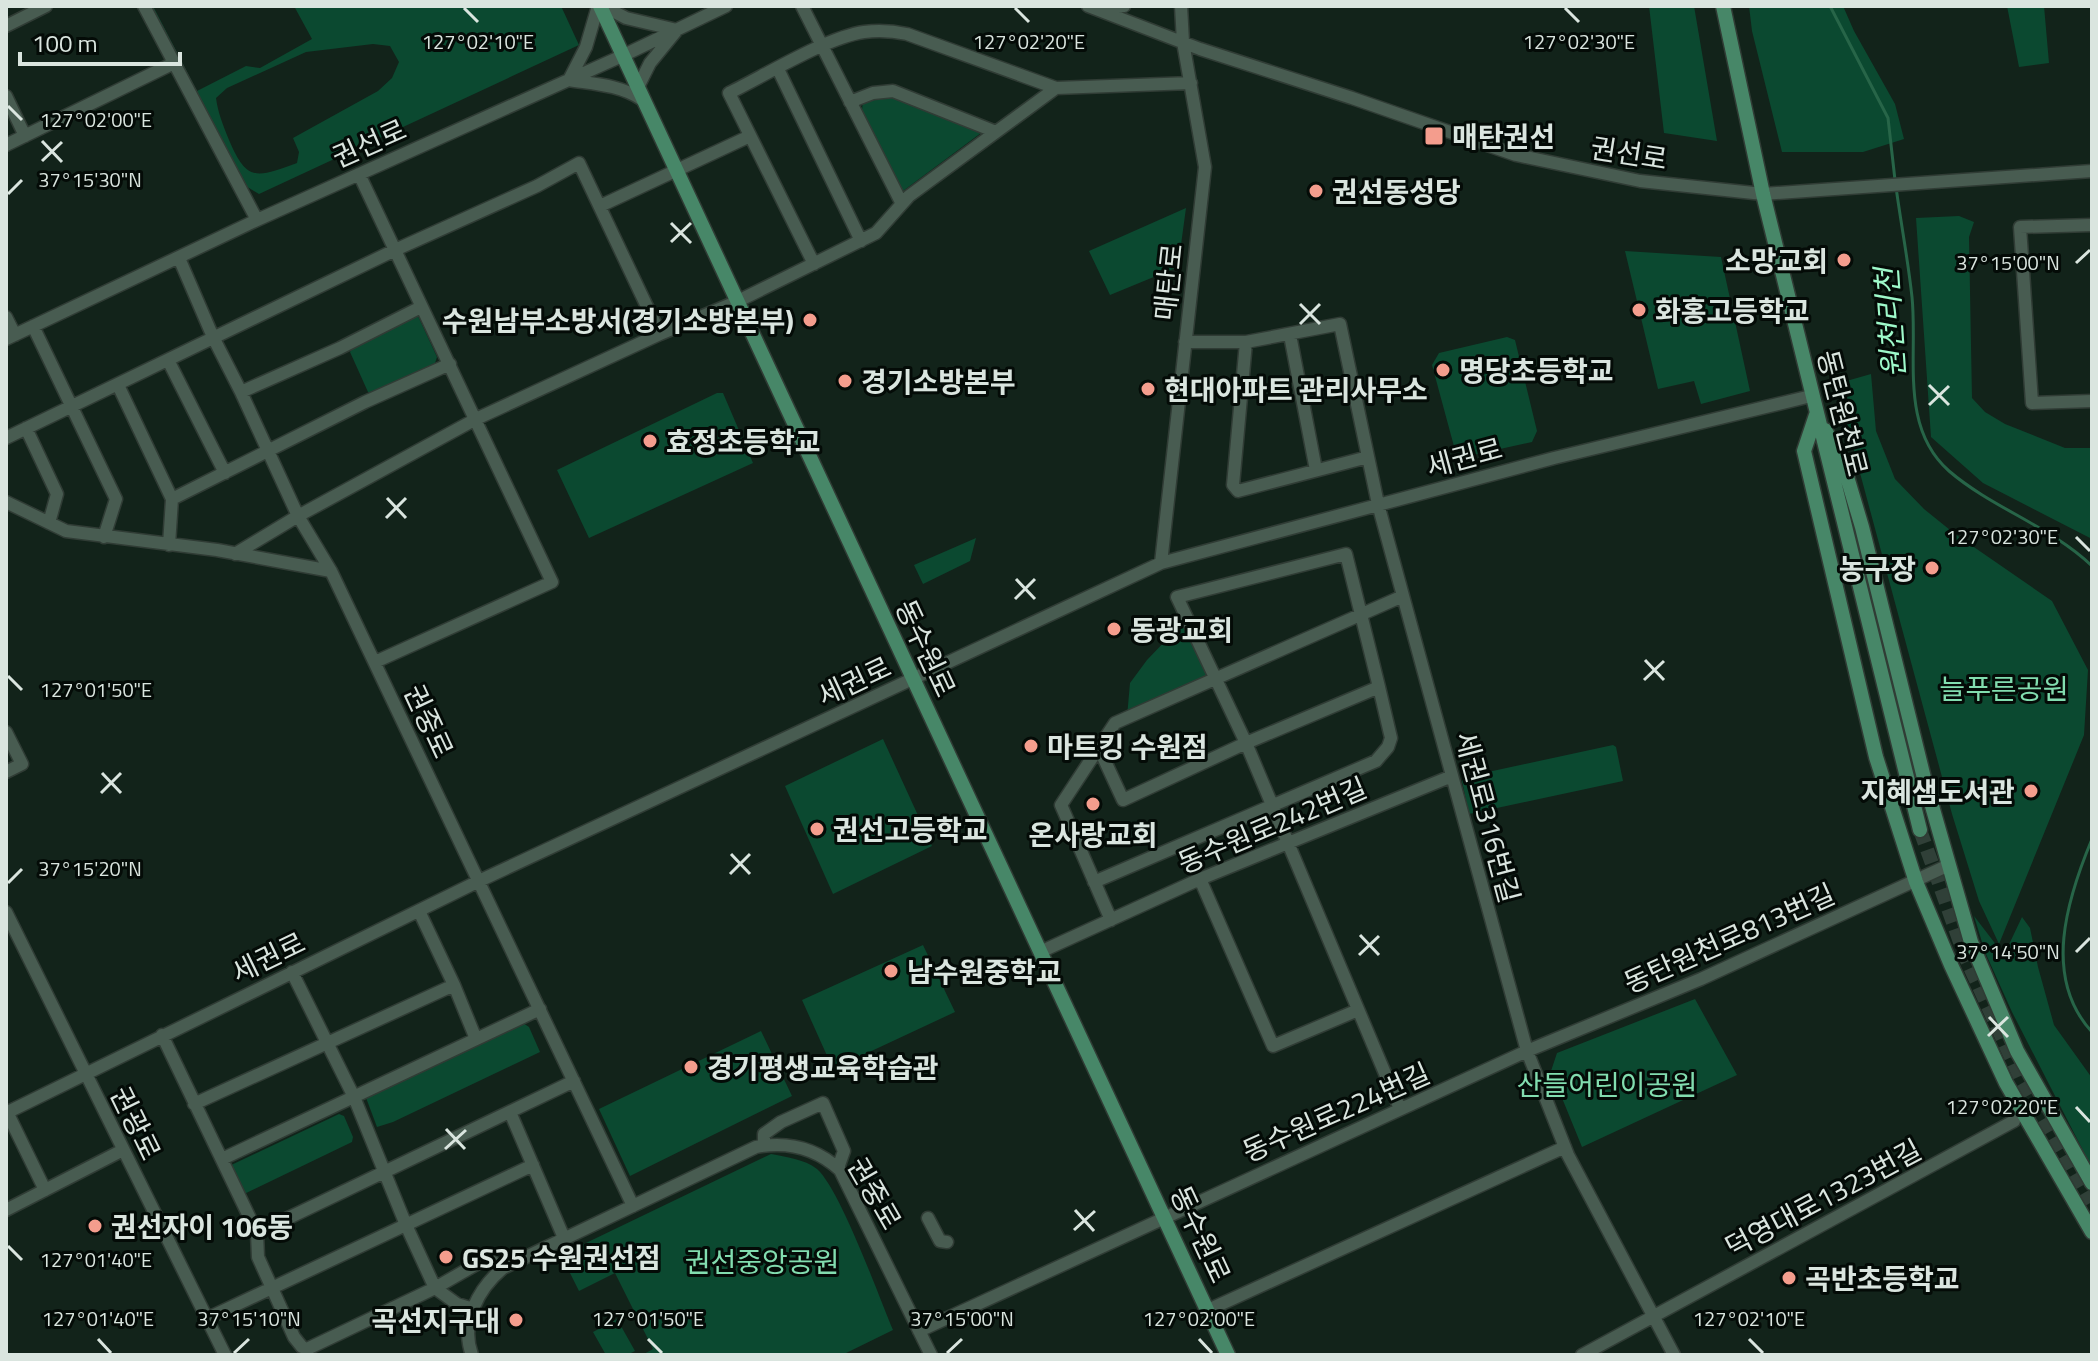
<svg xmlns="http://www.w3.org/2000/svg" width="2098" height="1361" font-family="'Titillium Web','Noto Sans KR',sans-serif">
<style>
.green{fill:#0b4930;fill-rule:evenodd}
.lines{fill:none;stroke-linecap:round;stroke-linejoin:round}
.stream{stroke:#276548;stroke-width:3}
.major-tunnel{stroke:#304038;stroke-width:14;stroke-dasharray:14 7;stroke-linecap:butt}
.minor-casing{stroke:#303c35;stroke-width:15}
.major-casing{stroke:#303c35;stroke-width:17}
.minor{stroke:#485c51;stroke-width:12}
.major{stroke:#478768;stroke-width:14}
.ticks{fill:none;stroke:#dae5df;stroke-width:3}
.poi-dot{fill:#f49d8d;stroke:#040b07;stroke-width:3}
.labels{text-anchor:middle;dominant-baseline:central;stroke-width:6;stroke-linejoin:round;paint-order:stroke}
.poi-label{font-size:28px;font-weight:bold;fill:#dae5df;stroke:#040b07;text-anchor:start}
.street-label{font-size:28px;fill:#dae5df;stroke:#040b07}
.park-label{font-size:28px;fill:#82ddaf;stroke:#040b07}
.water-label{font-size:30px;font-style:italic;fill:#9ef9ca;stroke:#040b07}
.ticks-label{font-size:20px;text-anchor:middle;fill:#dae5df;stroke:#040b07;stroke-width:6;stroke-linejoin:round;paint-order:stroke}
</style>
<rect width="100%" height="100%" fill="#12231a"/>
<path class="green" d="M150 6H153L197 91 246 66 260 68 312 39 294 6H561L579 45 259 194 244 185ZM373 44 390 46 399 62 392 78 378 91 293 138 299 152 297 163C256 178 247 182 229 140 223 125 218 113 216 98L227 88 306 52Z
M1649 6H1694L1717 141 1664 133Z
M1749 6H1843L1854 31 1895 104 1904 139 1863 152H1782L1752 31Z
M2007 6H2044L2049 63 2019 67Z
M889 95 977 128 981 133 903 191 862 110 863 100Z
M1186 208 1178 267 1110 295 1089 251Z
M1959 216 1974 222 1969 237 1972 398 1985 412 2005 424 2065 448H2092V539L1983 483 1931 437 1916 218Z
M1625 251 1721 257 1750 391 1701 404 1694 381 1658 389Z
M412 315 418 316 437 357 434 366 373 394 368 392 350 352 354 345Z
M1507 337 1515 340 1537 431 1532 442 1464 457 1455 450 1432 365 1439 353Z
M1871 374 1876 431 1895 479 1924 509 1955 534 2052 601 2088 670 2084 735 1999 944 1979 901 1952 814 1836 384Z
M717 393H723L753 463 589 538 557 470Z
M976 538 970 561 923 584 914 565Z
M1181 613 1212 680 1127 717 1130 683 1147 660 1170 636Z
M883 739 932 846 833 894 785 786Z
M1613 745 1616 747 1623 781 1469 814 1462 781 1465 777Z
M1974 916 2004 955 2022 917 2030 928 2038 967 2054 1025 2092 1078V1168L2012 1012 1985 952Z
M923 945 955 1012 833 1069 802 1000Z
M1695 999 1737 1075 1582 1147 1551 1071 1557 1053Z
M520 1021 529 1027 540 1052 393 1122 377 1127 365 1095Z
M761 1031 792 1096 630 1176 599 1109Z
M339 1114 344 1116 353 1137 352 1142 240 1196 227 1167Z
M771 1154C786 1157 804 1159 817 1169 840 1189 879 1297 893 1330L842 1355H642L653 1349 615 1273 579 1291 561 1255Z
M617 1319 635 1351 627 1355H606L593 1332Z"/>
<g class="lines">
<path class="stream" d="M1830 6 1888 118 1895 180
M1896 187C1901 224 1908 260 1912 297 1918 355 1899 427 1949 471 1992 508 2050 526 2092 566
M2092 839C2067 899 2042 978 2092 1032"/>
<path class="major-tunnel" d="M1920 830 1965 956 2020 1077 2092 1202"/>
<defs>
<path id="minor" d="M144 6 257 220
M598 6 586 47 569 80C594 84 620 85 641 99
M603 6 626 18 677 30 650 63 637 89
M802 6 902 204
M1088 6 1200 49 1352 98 1516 155 1640 181 1763 194 2092 171
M1099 8 1124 6
M6 26 46 6
M778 69 861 241
M6 96 25 136
M850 102 873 93 893 91 996 132
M6 145 174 63
M359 174 552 582 375 662
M600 206 750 136
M2092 225 2020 227 2032 403 2092 401
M179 258 213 337 241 392 298 516 331 571 633 1206
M814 264 729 93C764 76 827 37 864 32 879 30 893 31 907 34L1056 88 1191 83
M6 317 15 335
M33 326 116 499 104 537
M1290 335 1316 470
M6 339 257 220 622 56 726 6
M1185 342H1246L1340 324 1378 504 1527 1051 1568 1155 1674 1355
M1246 342 1233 485 1238 491 1368 457
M168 360 225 473
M118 385 172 499
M241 392 340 348 421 307
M26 428 57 494 49 523
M6 438 395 250 537 186 579 163 660 334
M6 502 66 531 217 550 331 571
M169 545 172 499 365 402 450 364
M235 554 298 516 476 419 660 334 736 302 876 233 909 196 1056 88
M1161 563 1205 167 1183 42 1181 6
M6 732 22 764 6 772
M1098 746 1123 800 1246 743 1379 687 1346 554 1177 597 1246 743 1400 1109
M1200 879 1273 1046 1358 1010
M1094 882 1376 761 1388 747 1391 738 1379 687
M419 911 454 985
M6 912 225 1355
M1111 920 1061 805 1115 723 1403 596
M1040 952 1200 879 1452 776
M292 972 354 1097 406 1225 435 1288
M162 1035 257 1233
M194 1104 454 985 476 1039
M7 1112 45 1190
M510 1112 564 1238
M6 1113 479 881 1161 563 1554 458 1811 396
M764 1145V1134L781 1122 823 1103 844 1151 838 1168
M222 1159 540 1009
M6 1210 123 1150
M928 1218 940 1241 947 1242
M503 1268 489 1260 482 1261 435 1288 307 1349 302 1347 294 1337 258 1257 257 1233 574 1081
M435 1288 457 1304 473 1309
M1208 1310 1565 1147
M208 1318 533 1165
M919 1331 1527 1051 1701 979 1949 865
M472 1355C460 1323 478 1289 503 1268L756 1147C788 1141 816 1148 840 1170L931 1355
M1582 1355 2014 1121"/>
<path id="major" d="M600 6 1228 1355
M1723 6 1763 194 1920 830
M1816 415 1804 451 1876 757 1916 882 1951 965 2006 1083 2092 1232
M1825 430 1842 460 1862 527 1924 778 1971 942 2017 1051 2092 1183"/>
</defs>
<use href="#minor" class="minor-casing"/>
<use href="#major" class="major-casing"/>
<use href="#minor" class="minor"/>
<use href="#major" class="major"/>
</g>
<path class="ticks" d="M464 8 478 22M1015 8 1029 22M1565 8 1579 22M8 106 22 120M42 141 62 162M42 161 62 142M8 194 22 180M671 223 691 243M671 242 691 223M2076 263 2090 250M1300 304 1320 324M1300 324 1320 304M1929 385 1949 405M1929 405 1949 386M387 498 406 518M386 518 406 498M2076 537 2090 551M1016 579 1035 599M1015 599 1035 579M1645 660 1664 680M8 676 22 690M1644 680 1664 661M102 773 121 793M101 793 121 773M731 854 750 874M730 874 750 854M8 883 22 869M1360 935 1379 955M2076 952 2090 938M1359 955 1379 936M1989 1017 2008 1037M1988 1036 2008 1017M2076 1107 2090 1122M446 1129 465 1149M445 1149 466 1130M1075 1210 1094 1231M1074 1230 1095 1211M8 1246 22 1260M98 1339 111 1353M648 1339 662 1353M1199 1339 1212 1353M1749 1339 1763 1353M234 1353 249 1339M947 1353 962 1339"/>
<g class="poi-dot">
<rect x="1424" y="126" width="20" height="20" rx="4"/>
<circle cx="1316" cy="191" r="8"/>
<circle cx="1844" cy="260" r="8"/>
<circle cx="1639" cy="310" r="8"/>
<circle cx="810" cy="320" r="8"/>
<circle cx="1443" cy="370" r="8"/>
<circle cx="845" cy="381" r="8"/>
<circle cx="1148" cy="389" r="8"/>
<circle cx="650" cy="441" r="8"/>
<circle cx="1932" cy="568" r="8"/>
<circle cx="1114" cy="629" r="8"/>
<circle cx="1031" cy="746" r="8"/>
<circle cx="2031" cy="791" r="8"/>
<circle cx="1093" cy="804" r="8"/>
<circle cx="817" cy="829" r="8"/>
<circle cx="891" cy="971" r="8"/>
<circle cx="691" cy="1067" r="8"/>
<circle cx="95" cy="1226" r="8"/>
<circle cx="446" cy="1257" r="8"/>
<circle cx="1789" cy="1278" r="8"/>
<circle cx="516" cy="1320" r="8"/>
</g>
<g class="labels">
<g class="poi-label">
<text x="1452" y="136">매탄권선</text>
<text x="1332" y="191">권선동성당</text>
<text x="1828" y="260" text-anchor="end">소망교회</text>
<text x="1655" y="310">화홍고등학교</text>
<text x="794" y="320" text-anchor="end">수원남부소방서(경기소방본부)</text>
<text x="1459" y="370">명당초등학교</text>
<text x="861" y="381">경기소방본부</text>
<text x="1164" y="389">현대아파트 관리사무소</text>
<text x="666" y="441">효정초등학교</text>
<text x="1916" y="568" text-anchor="end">농구장</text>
<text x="1130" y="629">동광교회</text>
<text x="1047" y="746">마트킹 수원점</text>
<text x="2015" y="791" text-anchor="end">지혜샘도서관</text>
<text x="833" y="829">권선고등학교</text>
<text x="1093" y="834" text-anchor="middle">온사랑교회</text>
<text x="907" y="971">남수원중학교</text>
<text x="707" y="1067">경기평생교육학습관</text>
<text x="111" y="1226">권선자이 106동</text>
<text x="462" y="1257">GS25 수원권선점</text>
<text x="1805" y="1278">곡반초등학교</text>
<text x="500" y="1320" text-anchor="end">곡선지구대</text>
</g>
<g class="street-label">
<text transform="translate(369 143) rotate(-24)">권선로</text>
<text transform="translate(1629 153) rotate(9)">권선로</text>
<text transform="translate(1168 282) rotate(-84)">매탄로</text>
<text transform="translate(1843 413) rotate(76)">동탄원천로</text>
<text transform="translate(1464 457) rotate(-15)">세권로</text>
<text transform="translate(926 648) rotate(65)">동수원로</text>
<text transform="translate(854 681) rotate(-25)">세권로</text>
<text transform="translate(429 721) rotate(65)">권중로</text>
<text transform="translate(1488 817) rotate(75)">세권로316번길</text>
<text transform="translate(1272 825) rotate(-23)">동수원로242번길</text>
<text transform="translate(1729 938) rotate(-24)">동탄원천로813번길</text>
<text transform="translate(268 957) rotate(-26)">세권로</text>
<text transform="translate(1336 1112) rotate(-24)">동수원로224번길</text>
<text transform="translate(136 1123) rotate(64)">권광로</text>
<text transform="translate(875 1193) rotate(60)">권중로</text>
<text transform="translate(1823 1198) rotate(-28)">덕영대로1323번길</text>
<text transform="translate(1201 1234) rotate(65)">동수원로</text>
</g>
<g class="park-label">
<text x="2004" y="688">늘푸른공원</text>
<text x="1607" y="1084">산들어린이공원</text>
<text x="762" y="1261">권선중앙공원</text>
</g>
<g class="water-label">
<text transform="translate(1890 323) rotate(-94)">원천리천</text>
</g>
</g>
<g class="ticks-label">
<text x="478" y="49">127°02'10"E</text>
<text x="1029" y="49">127°02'20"E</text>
<text x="1579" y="49">127°02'30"E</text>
<text x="96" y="127">127°02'00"E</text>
<text x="90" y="187">37°15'30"N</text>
<text x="2008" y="270">37°15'00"N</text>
<text x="2002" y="544">127°02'30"E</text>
<text x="96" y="697">127°01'50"E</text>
<text x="90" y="876">37°15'20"N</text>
<text x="2008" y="959">37°14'50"N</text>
<text x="2002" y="1114">127°02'20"E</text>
<text x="96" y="1267">127°01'40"E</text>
<text x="98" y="1326">127°01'40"E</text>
<text x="648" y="1326">127°01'50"E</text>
<text x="1199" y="1326">127°02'00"E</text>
<text x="1749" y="1326">127°02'10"E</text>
<text x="249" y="1326">37°15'10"N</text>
<text x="962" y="1326">37°15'00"N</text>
</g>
<rect width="2098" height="1361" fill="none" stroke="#dae5df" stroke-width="16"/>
<path d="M20 52v12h160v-12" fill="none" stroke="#dae5df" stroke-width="4"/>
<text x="32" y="52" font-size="24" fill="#dae5df" stroke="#040b07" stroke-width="6" paint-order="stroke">100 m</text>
</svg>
